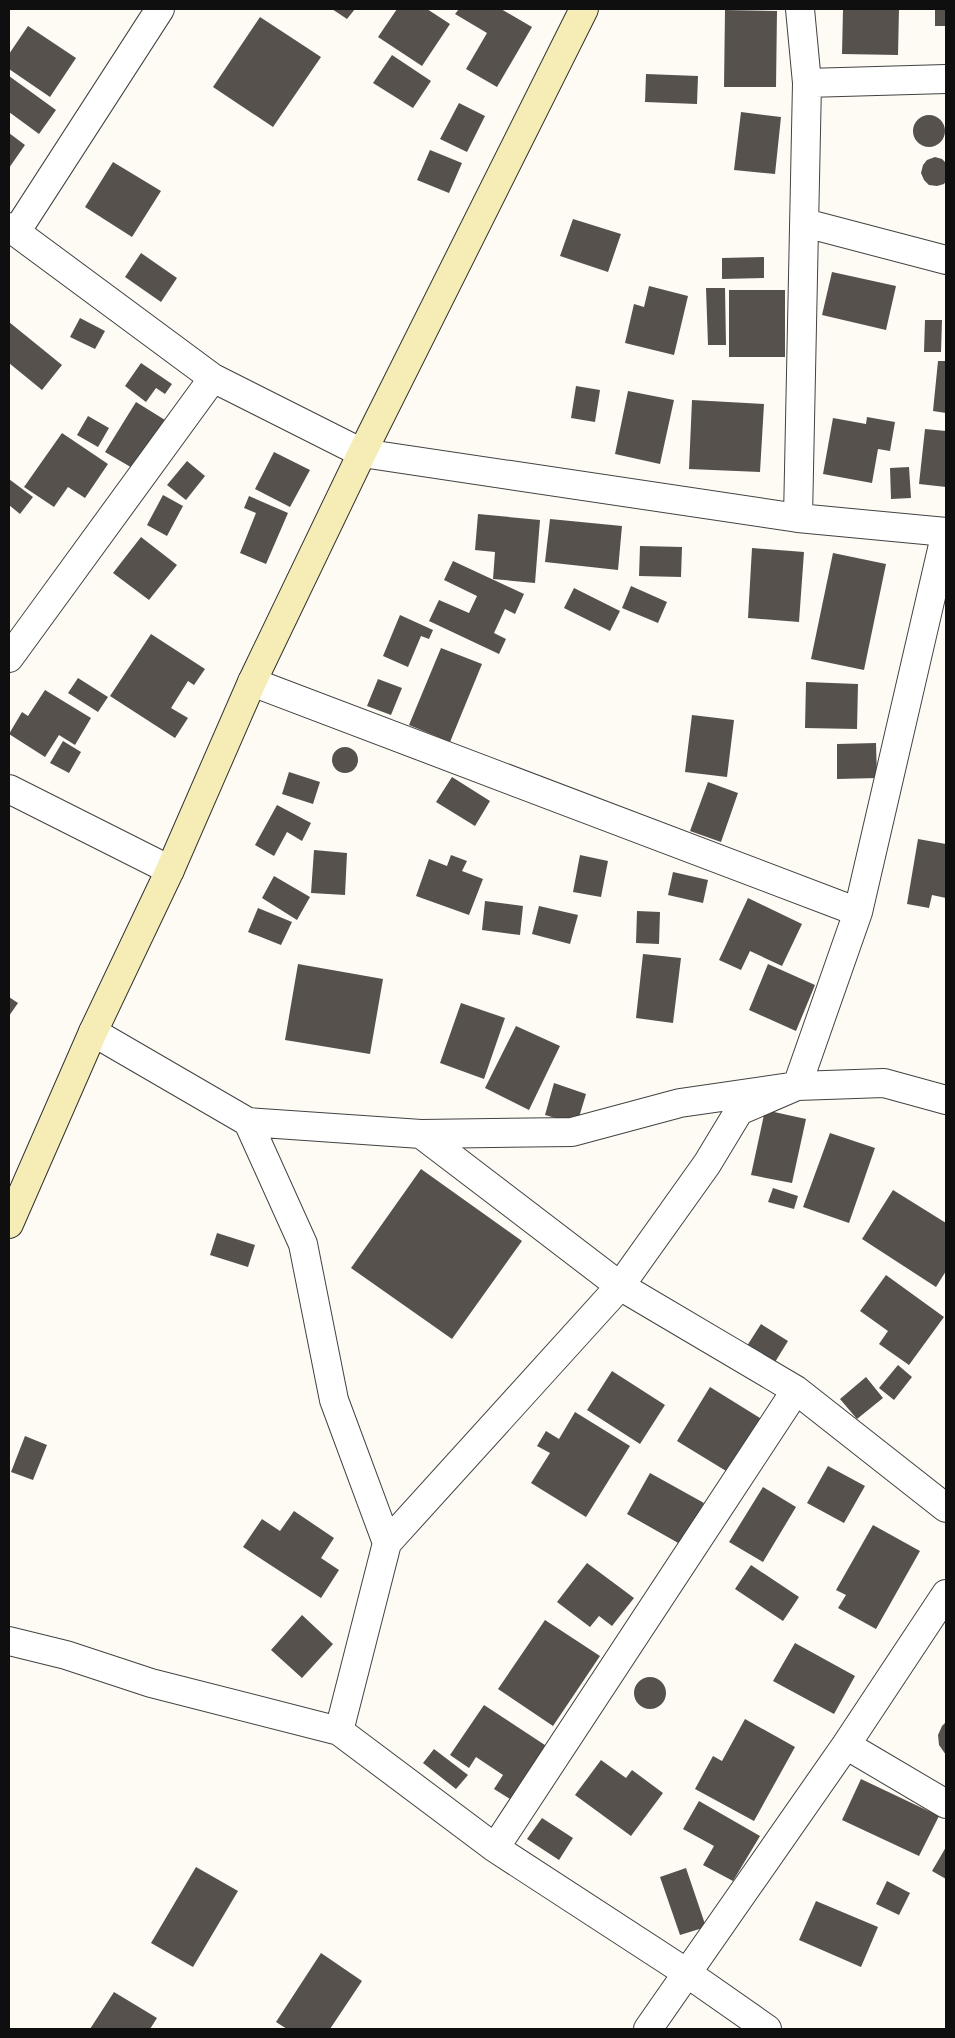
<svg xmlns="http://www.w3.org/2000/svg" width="955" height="2038" font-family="'Libre Baskerville',serif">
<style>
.building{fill:#57514d}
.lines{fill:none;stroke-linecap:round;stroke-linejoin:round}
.minor-casing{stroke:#424242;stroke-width:30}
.secondary-casing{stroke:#313131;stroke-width:30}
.minor{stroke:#fff;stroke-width:28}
.secondary{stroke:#f6edb6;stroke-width:28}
</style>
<rect width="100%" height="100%" fill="#fdfbf3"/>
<path class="building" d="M332 9H355L347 19Z
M397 9H427L450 24 422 66 378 37Z
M459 9H501L532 27 497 87 466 69 487 33 455 14Z
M843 9H899L898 55 842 54Z
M935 9H946V26H935Z
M725 10 777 11 776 87H724Z
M260 17 321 57 273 127 213 87Z
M28 26 76 58 50 97 9 69V54Z
M392 55 431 81 413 108 373 83Z
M646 74 698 76 697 104 645 102Z
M9 76 56 110 39 134 9 112Z
M459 103 485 116 467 152 440 139Z
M741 112 781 117 775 174 734 170Z
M913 131a16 16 0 1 1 32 0a16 16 0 1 1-32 0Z
M9 133 25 145 9 168Z
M430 150 462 163 449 193 417 180Z
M935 157 942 159 946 163V181L944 184 937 186 929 185 924 180 921 173 923 165 927 160Z
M113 162 161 191 132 237 85 207Z
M573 219 621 234 608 272 560 256Z
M141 253 177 278 161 302 125 277Z
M764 257V278L722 279V258Z
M832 272 896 286 886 330 822 315Z
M649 286 688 296 674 355 625 343 634 304 644 307Z
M706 288H725L726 345H708Z
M729 290H785V357H729Z
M80 318 105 331 95 349 70 337Z
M925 320H942L941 352H924Z
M9 322 62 365 42 390 9 363Z
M938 361H946V413L933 411Z
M141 363 172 384 165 394 156 388 146 402 125 386Z
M576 386 600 390 595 422 571 418Z
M628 391 674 400 660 464 615 454Z
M692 400 764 404 760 472 689 469Z
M136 402 165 420 134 469 105 452Z
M88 416 109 428 98 447 77 435Z
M867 417 895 422 890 451 878 449 872 483 823 474 833 418 866 424Z
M925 429 946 431V487L919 484Z
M62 433 108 464 85 498 68 487 54 507 24 487Z
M274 452 310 470 290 507 255 489Z
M187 461 205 476 186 500 167 485Z
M909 467 911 498 891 499 890 468Z
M9 479 33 497 20 514 9 505Z
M163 495 183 506 167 536 147 525Z
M249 496 288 513 266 564 240 553 256 513 244 508Z
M478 514 540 520 535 583 493 579 495 552 475 550Z
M550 519 622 526 618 570 545 562Z
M141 537 177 565 149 600 113 573Z
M640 546 682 547 681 577 639 576Z
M752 548 804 552 799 622 748 618Z
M833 553 886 564 864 670 811 659Z
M453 561 524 594 515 614 505 609 494 633 506 639 499 654 429 621 439 600 469 613 477 596 444 580Z
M631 586 667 602 658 623 622 608Z
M574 588 620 611 610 631 564 608Z
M400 615 433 630 429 639 421 636 408 667 383 656Z
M151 634 205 669 194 685 188 681 171 708 188 718 175 738 110 696Z
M441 648 482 664 450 742 409 725Z
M78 678 108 697 98 712 68 693Z
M378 679 402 688 391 715 367 706Z
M806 682 858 684 857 729 805 728Z
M45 690 91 718 75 745 59 735 45 757 9 734 22 712 28 716Z
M692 715 734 720 727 777 685 772Z
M63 741 81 752 69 773 50 763Z
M876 743 877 778 837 779V744Z
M332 760a13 13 0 1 1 26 0a13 13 0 1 1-26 0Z
M289 772 320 782 313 804 282 794Z
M452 777 490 801 475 826 436 802Z
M708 782 738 793 721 842 690 831Z
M277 805 311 823 302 841 287 832 274 856 255 845Z
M918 839 946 844V898L932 895 929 908 907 904Z
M314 850 347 853 345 895 311 893Z
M451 855 467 861 462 871 483 879 469 915 416 896 429 859 447 866Z
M580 855 608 861 601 897 573 892Z
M673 872 708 880 703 903 668 895Z
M274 876 310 897 297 920 262 898Z
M748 898 802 924 782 966 750 951 741 970 719 960Z
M485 901 523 906 520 935 482 930Z
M539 906 578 915 570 944 532 934Z
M258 908 292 922 281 945 248 932Z
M637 911 660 912 659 944 636 943Z
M643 954 681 958 673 1023 636 1018Z
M298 964 383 979 370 1054 285 1040Z
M768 964 815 985 796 1031 749 1010Z
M9 997 18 1003 9 1016Z
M461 1003 505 1018 484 1079 440 1063Z
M516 1026 560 1046 529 1110 485 1088Z
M554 1083 586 1094 577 1124 545 1115Z
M765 1110 806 1119 792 1183 751 1175Z
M830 1133 875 1148 849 1223 803 1207Z
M421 1169 522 1241 452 1339 351 1268Z
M773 1188 798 1196 794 1209 768 1202Z
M893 1190 946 1223V1271L936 1287 862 1239Z
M217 1233 255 1245 248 1267 210 1255Z
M886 1275 944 1317 909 1365 879 1344 888 1331 860 1311Z
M761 1324 788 1341 772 1367 745 1349Z
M898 1365 912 1377 894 1400 879 1388Z
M612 1371 665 1405 640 1444 587 1410Z
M866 1377 883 1398 857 1419 840 1399Z
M710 1387 765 1421 731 1474 677 1441Z
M575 1412 630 1446 586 1517 531 1483 550 1453 537 1446 546 1431 559 1439Z
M25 1436 47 1445 33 1480 11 1472Z
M828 1466 865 1486 844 1523 807 1503Z
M650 1473 704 1503 680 1544 627 1514Z
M763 1487 796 1507 763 1562 729 1542Z
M294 1511 334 1538 321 1558 339 1570 321 1598 243 1547 262 1519 280 1531Z
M873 1525 920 1551 876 1629 838 1608 846 1595 836 1590Z
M587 1563 634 1598 612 1626 599 1616 590 1627 557 1602Z
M751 1565 799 1597 783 1621 735 1589Z
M302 1615 333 1644 302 1678 271 1650Z
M545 1620 600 1656 553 1726 498 1689Z
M795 1643 855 1676 834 1714 773 1681Z
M634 1693a16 16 0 1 1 32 0a16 16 0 1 1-32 0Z
M484 1705 551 1749 515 1802 494 1789 503 1775 476 1757 469 1768 450 1755Z
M745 1719 795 1747 754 1821 695 1789 713 1756 722 1761Z
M946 1722V1755L939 1745 938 1735 942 1726Z
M434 1749 468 1775 456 1789 423 1763Z
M601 1760 626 1778 632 1770 663 1793 631 1836 575 1795Z
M861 1779 939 1816 919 1856 842 1820Z
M699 1801 760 1836 733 1881 703 1865 714 1846 683 1829Z
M542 1818 573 1838 559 1860 527 1839Z
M946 1847V1879L932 1871Z
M196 1867 238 1891 193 1967 151 1943Z
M686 1868 706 1927 680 1935 660 1877Z
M887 1881 910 1893 899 1915 876 1904Z
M816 1901 878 1927 861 1967 799 1940Z
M321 1953 362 1981 330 2029H287L276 2022Z
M114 1992 157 2018 150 2029H90Z"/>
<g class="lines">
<defs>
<path id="minor" d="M807 83 946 79
M805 223 946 260
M9 227 213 378 362 453 798 518 946 532
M16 232 160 9
M798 518 807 83 800 9
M9 658 213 378
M252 682 858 912
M9 789 170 870
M93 1032 248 1122 421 1134 572 1132 680 1103 797 1086 884 1083 946 1100
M248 1122 303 1244 334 1400 387 1543
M421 1134 620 1286 796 1390 946 1508
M9 1641 66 1655 151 1683 339 1731 495 1848 687 1973 767 2029
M339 1731 387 1543 620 1286 707 1164 739 1111 797 1086 858 912 946 532
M846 1745 946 1804
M495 1848 796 1390
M648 2029 846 1745 946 1594"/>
<path id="secondary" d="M9 1224 93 1032 170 870 252 682 362 453 584 9"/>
</defs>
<use href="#minor" class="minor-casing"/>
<use href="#secondary" class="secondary-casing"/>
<use href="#minor" class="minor"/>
<use href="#secondary" class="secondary"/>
</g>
<rect width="955" height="2038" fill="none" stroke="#0f0f0f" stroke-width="20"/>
</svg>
